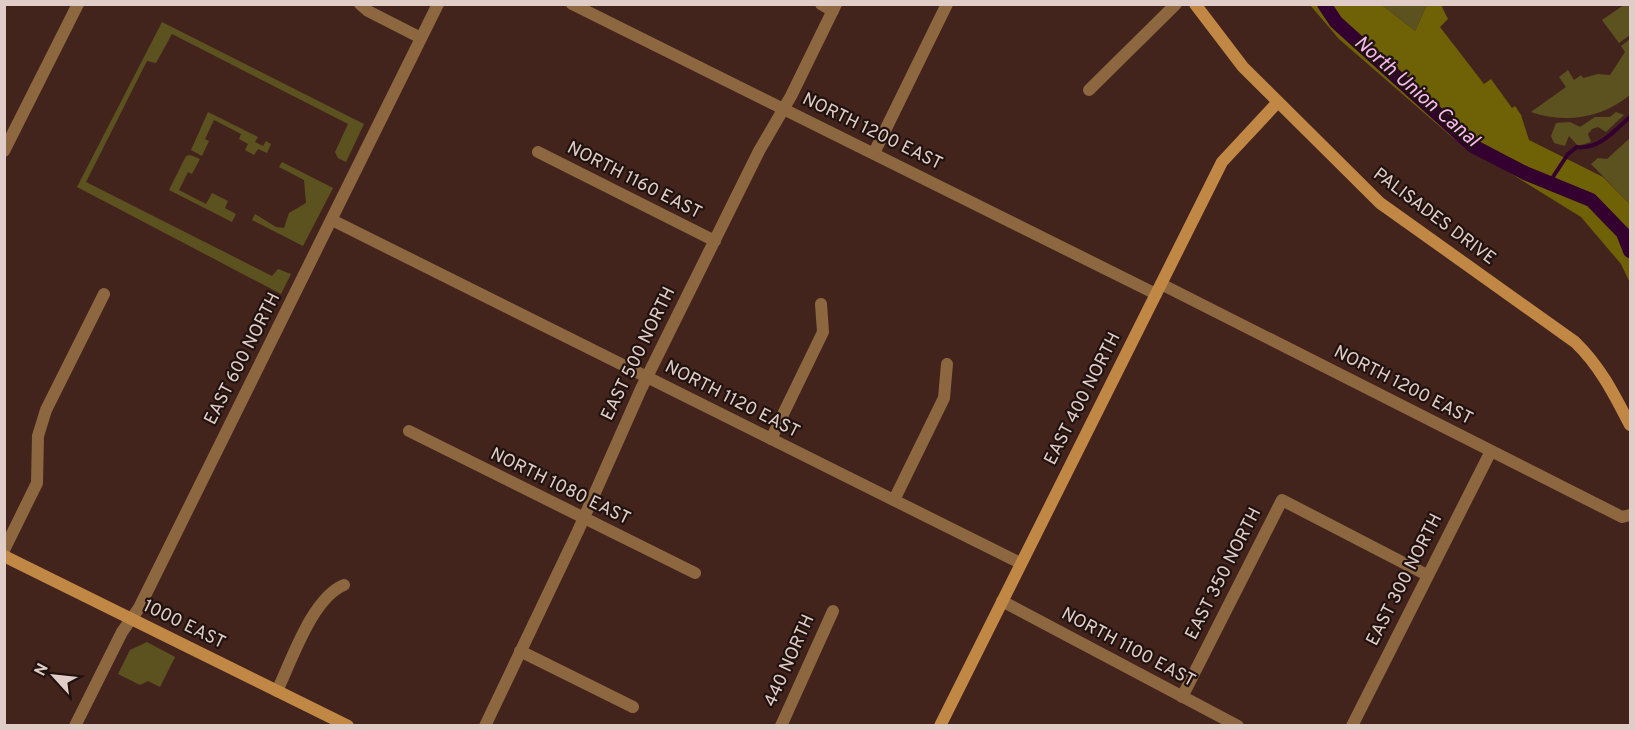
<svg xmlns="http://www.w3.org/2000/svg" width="1635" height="730" font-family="Overpass,sans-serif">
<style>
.green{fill:#5b5220}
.forest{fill:#6f6105}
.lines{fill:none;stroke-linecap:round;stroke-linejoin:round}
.stream{stroke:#330030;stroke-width:4}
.canal{stroke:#330030;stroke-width:14}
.street{stroke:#8c6740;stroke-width:12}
.secondary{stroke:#c18745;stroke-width:12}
.labels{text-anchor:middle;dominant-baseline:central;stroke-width:4.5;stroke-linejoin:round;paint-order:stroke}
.street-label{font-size:18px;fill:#e1cdc8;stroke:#20120e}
.water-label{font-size:20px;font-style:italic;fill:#f9b8f1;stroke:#20120e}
</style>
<rect width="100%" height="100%" fill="#43241d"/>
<path class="green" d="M1382 5H1427L1415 31Z
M1624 5H1630V35L1619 43 1602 20Z
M162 22 364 124 346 162 338 158 335 152 348 124 172 34 156 63 147 61 86 182 272 276 278 269 291 274 281 294 77 187Z
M1630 39V95C1602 118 1566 124 1531 112L1566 87 1559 77 1568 70 1574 80 1581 75 1583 78 1598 74 1610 75 1625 52 1621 46Z
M208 112 258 137 255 142 263 146 266 141 271 144 267 153 258 149 254 155 245 150 248 144 239 139 241 134 214 120 205 139 209 141 202 156 191 150Z
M1616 112 1624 115 1606 132 1598 127 1592 129 1588 134 1591 142 1578 146 1569 136 1565 146 1554 143 1551 136 1556 123 1570 122 1580 127 1595 117H1610Z
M1630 138V204L1591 164 1598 158 1607 159Z
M190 155 200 159 192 174 188 172 179 190 206 204 212 193 228 201 225 208 236 214 232 222 169 190 186 156Z
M282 162 333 188 303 246 252 220 255 214 276 227 284 228 289 213 306 203 304 180 279 167Z
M147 642 175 657 160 687 148 681 140 685 118 674 130 650Z"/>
<path class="forest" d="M1310 5H1382L1415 31 1427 5H1441L1448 19 1440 27 1484 84 1491 79 1512 108 1515 106 1521 115 1529 140 1603 177 1630 204V283L1621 264 1581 217 1453 138 1339 39Z"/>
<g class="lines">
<path class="stream" d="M1549 183 1568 154 1577 147C1599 150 1614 131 1630 117"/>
<path class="canal" d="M1324 4 1336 22 1473 146 1525 173 1591 200 1623 233 1630 251"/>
<path class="street" d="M360 4 368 11 421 38
M572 4 1156 294
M821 4 833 11
M1089 90 1176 4
M4 151 78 4
M538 152 715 241
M874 153 947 4
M332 220 1020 563
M1161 284 1622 517 1630 515
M409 431 695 573
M771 439 823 332 821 304
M894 500 944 398 947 364
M4 550 37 483 38 436 46 410 104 294
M1002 601 1238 726
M520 651 633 707
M277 691C292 660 312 598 344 585
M1182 697 1282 500 1427 575
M75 726 122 632 139 608 438 4
M485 726 578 531 641 389 759 151 791 96 836 4
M781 726 833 611
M1352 726 1491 451"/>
<path class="secondary" d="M1195 4 1243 67 1380 203 1575 342C1600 366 1614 394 1630 425
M4 556 348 726
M940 726 1222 162 1277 103"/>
</g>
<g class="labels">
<g class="street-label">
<text transform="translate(872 132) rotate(26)">NORTH 1200 EAST</text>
<text transform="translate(634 181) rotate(27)">NORTH 1160 EAST</text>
<text transform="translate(1434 217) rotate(37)">PALISADES DRIVE</text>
<text transform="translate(639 354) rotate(-64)">EAST 500 NORTH</text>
<text transform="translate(243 359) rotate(-63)">EAST 600 NORTH</text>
<text transform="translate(1403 386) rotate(27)">NORTH 1200 EAST</text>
<text transform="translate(1083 399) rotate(-63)">EAST 400 NORTH</text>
<text transform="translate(732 400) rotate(27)">NORTH 1120 EAST</text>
<text transform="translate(560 487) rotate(26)">NORTH 1080 EAST</text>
<text transform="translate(1224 574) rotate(-63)">EAST 350 NORTH</text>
<text transform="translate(1405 580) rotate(-63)">EAST 300 NORTH</text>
<text transform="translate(184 625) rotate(26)">1000 EAST</text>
<text transform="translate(1128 648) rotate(28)">NORTH 1100 EAST</text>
<text transform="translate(790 661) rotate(-66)">440 NORTH</text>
</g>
<g class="water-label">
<text transform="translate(1416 92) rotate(41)">North Union Canal</text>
</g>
</g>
<rect width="1635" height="730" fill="none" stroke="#e1cdc8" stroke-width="12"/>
<g transform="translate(54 676) rotate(297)" stroke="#20120e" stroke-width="4.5" paint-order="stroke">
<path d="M0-4.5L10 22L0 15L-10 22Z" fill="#e1cdc8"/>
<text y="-9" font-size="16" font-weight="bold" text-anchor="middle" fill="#e1cdc8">N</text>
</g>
</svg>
